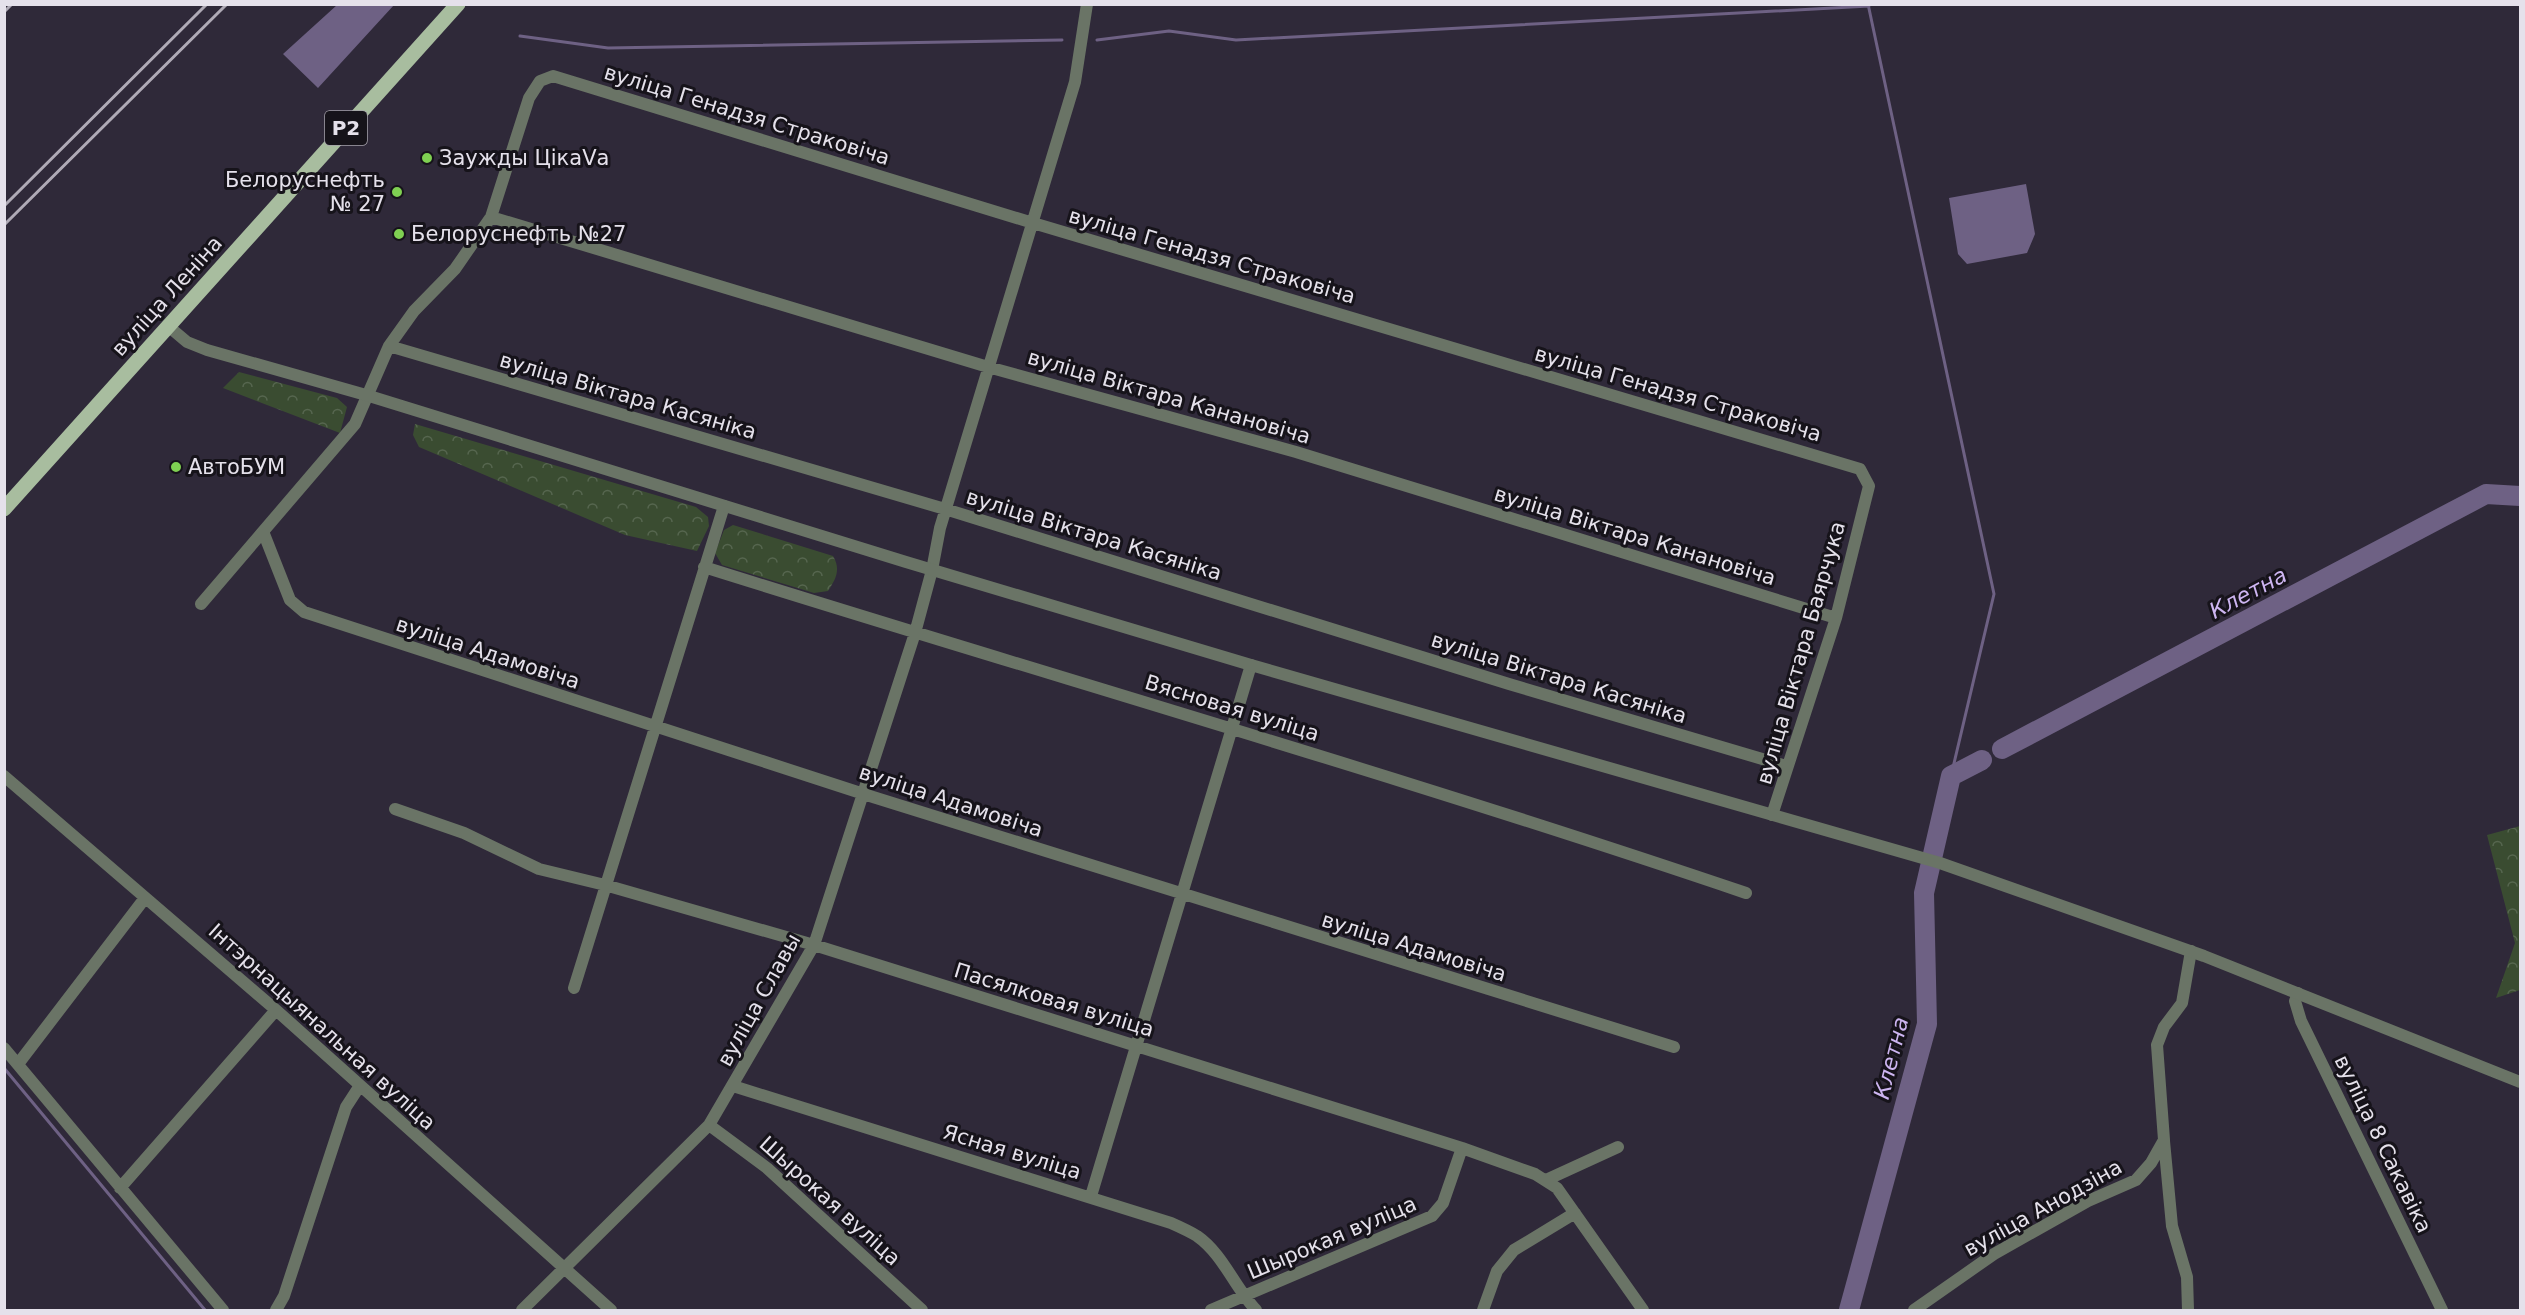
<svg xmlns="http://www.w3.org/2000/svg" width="2525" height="1315" font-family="'DejaVu Sans',sans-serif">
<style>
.forest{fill:url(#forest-crowns)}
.water{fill:#6e6184}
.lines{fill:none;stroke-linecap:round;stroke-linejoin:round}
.stream{stroke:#6e6184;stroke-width:3}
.river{stroke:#6e6184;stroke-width:20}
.minor{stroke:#6a7466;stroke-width:12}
.tertiary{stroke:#6a7466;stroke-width:12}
.primary{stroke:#a8bd9f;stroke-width:15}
.rail{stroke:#afaab6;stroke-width:3}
.poi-dot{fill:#7fd052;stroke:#16131a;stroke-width:2}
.labels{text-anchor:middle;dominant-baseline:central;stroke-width:6;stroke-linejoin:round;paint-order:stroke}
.shield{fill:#16131a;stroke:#a7a3ac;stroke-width:1.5}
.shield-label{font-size:20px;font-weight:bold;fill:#e5e1eb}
.street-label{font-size:21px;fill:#e5e1eb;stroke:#16131a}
.poi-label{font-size:21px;fill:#e5e1eb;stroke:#16131a;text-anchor:start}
.water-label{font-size:22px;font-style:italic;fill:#cdb5f1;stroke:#16131a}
</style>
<defs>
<pattern id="forest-crowns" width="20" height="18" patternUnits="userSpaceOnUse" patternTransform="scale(1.5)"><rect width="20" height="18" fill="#3a4c31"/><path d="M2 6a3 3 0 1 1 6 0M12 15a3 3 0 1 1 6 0" fill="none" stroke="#56664f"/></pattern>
</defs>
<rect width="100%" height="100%" fill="#2f2939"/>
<path class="forest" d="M239 372 337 398 347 407 340 433 223 388Z
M415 424 696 507 708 517 709 526 697 551 625 535 419 447 413 435Z
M733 525 833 556C841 569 836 579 828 591L814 593 722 565 715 553 724 530Z
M2520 826V990L2496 998 2515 943 2487 835Z"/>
<path class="water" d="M337 5H394L318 88 283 54Z
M2026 184 2035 234 2027 253 1967 264 1958 254 1949 198Z"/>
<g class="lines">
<path class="stream" d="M1868 4 1994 594 1951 776
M520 36 608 48 1062 40
M1097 40 1169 31 1236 40 1869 6
M4 1068 205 1310"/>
<path class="river" d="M2002 749 2486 494 2520 496
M1849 1310 1927 1024 1924 893 1951 776 1982 760"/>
<path class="minor" d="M491 217 988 367 1296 452 1836 618
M389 346 945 509 1509 684 1786 766
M264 534 290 600 304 612 873 797 1674 1047
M704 567C1051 676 1401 776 1746 893
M201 604 355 424 389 346 414 311 455 269 491 217 529 98 540 81 553 76 1033 223 1860 469 1869 486 1836 618 1772 815
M4 776 276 1010 611 1310
M395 809 464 833 539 869 605 885 814 945 1462 1148 1535 1174 1557 1188 1643 1310
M574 988 724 506
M2298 993 2295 1001 2301 1021 2442 1310
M4 1048 223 1310
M18 1064 145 898
M733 1086 1171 1223C1180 1227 1189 1231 1197 1236 1223 1254 1235 1288 1256 1310
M709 1125 767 1168 922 1310
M2164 1141 2172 1226 2187 1277 2188 1310
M1546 1180 1618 1147
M120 1188 276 1010
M1091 1196 1251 665
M276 1310 284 1296 346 1107 359 1087
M522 1310 709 1125 814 945 915 633 932 570 940 528 1075 82 1087 4
M1211 1310 1432 1216 1443 1203 1462 1148
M1483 1310 1497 1271 1514 1250 1575 1213
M1914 1310 1994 1254 2088 1201 2136 1180 2151 1163 2164 1140 2157 1045 2164 1027 2182 1003 2191 951"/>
<path class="tertiary" d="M168 326 187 342 207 350 366 395 906 562 1251 665 1940 863 2204 956 2520 1082"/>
<path class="primary" d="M4 509 458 4"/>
<path class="rail" d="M4 12 12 4
M4 206 207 4
M4 225 227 4"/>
</g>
<g class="poi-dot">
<circle cx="427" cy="158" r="6"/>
<circle cx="397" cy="192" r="6"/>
<circle cx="399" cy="234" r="6"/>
<circle cx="176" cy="467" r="6"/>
</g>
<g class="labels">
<rect class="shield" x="325" y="111" width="42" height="34" rx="4.5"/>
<g class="shield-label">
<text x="346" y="128">Р2</text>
</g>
<g class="street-label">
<text transform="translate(747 115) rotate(17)">вуліца Генадзя Страковіча</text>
<text transform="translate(1212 256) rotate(16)">вуліца Генадзя Страковіча</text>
<text transform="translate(167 296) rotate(-48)">вуліца Леніна</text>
<text transform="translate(1678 394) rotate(16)">вуліца Генадзя Страковіча</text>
<text transform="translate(628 396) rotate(16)">вуліца Віктара Касяніка</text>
<text transform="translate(1169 397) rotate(16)">вуліца Віктара Канановіча</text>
<text transform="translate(1094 535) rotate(17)">вуліца Віктара Касяніка</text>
<text transform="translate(1635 536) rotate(17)">вуліца Віктара Канановіча</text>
<text transform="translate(488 653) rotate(18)">вуліца Адамовіча</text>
<text transform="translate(1801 653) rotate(-74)">вуліца Віктара Баярчука</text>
<text transform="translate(1559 678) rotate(17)">вуліца Віктара Касяніка</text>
<text transform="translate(1232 708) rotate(17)">Вясновая вуліца</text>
<text transform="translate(951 801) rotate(18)">вуліца Адамовіча</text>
<text transform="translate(1414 947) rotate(17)">вуліца Адамовіча</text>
<text transform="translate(759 1000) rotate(-61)">вуліца Славы</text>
<text transform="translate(1054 1000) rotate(17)">Пасялковая вуліца</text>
<text transform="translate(322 1027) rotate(42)">Інтэрнацыянальная вуліца</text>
<text transform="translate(2383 1144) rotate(64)">вуліца 8 Сакавіка</text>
<text transform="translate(1012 1152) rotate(17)">Ясная вуліца</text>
<text transform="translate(830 1201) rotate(42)">Шырокая вуліца</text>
<text transform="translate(2043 1208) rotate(-29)">вуліца Анодзіна</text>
<text transform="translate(1332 1238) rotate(-23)">Шырокая вуліца</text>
</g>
<g class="poi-label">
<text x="439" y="158">Заужды ЦікаVа</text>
<text x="385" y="180" text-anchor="end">Белоруснефть<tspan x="385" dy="24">№ 27</tspan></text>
<text x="411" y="234">Белоруснефть №27</text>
<text x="188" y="467">АвтоБУМ</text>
</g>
<g class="water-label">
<text transform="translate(2248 593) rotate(-28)">Клетна</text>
<text transform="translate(1891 1058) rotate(-76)">Клетна</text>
</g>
</g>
<rect width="2525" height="1315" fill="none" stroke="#e5e1eb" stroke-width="12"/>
</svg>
